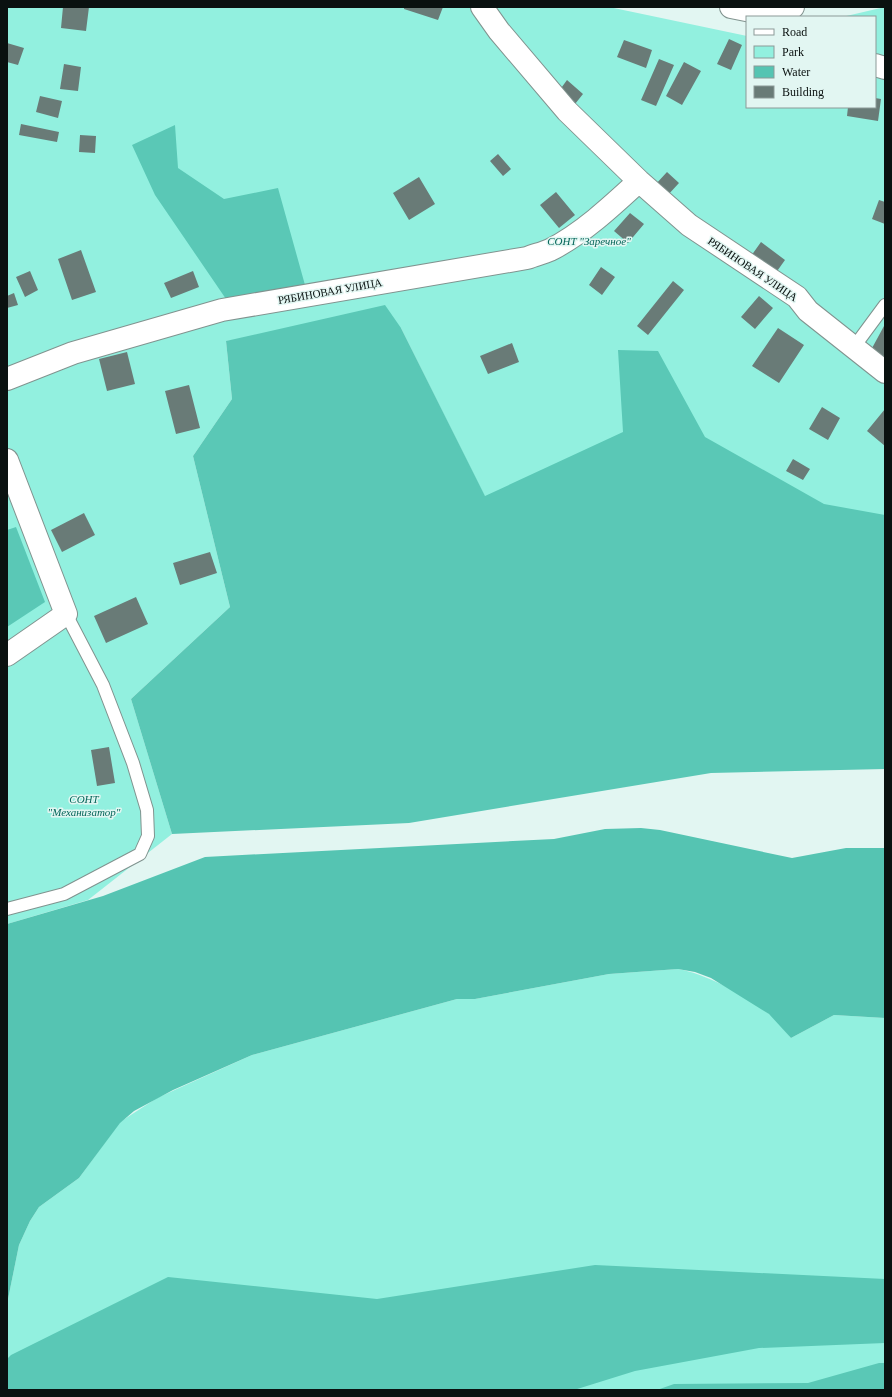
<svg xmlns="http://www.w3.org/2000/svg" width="892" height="1397" font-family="'Times New Roman',serif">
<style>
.green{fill:#92f0df}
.forest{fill:#5ac8b6}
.water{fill:#55c4b2}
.building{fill:#697b77}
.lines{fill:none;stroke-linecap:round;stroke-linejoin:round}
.lane-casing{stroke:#81938f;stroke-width:14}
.street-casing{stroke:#81938f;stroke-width:24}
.lane{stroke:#fff;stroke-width:12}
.street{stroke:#fff;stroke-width:22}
.labels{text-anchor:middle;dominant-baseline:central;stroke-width:3;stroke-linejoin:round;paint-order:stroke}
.park-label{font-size:11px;font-style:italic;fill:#06665a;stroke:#e2f6f2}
.street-label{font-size:11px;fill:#0a1110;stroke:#e2f6f2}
</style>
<rect width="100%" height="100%" fill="#e2f6f2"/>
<path class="green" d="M7 7H609L747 36V107H875V17H842L885 7V548L485 497 401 328 226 341 232 399 193 456 230 607 131 699 172 834 88 900 7 924Z
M678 969C707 974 744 995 768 1013 777 1019 784 1030 791 1038L834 1015 885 1018V1390H7V1304L19 1245 30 1221 39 1207 79 1178 120 1122 157 1098 252 1055 457 999H475L609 974Z"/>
<path class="forest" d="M175 125 178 168 224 199 278 188 305 285 226 299 155 195 132 145Z
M385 305 401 328 485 496 623 432 618 350 658 351 705 437 824 504 885 515V769L711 773 409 823 172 834 131 699 230 607 193 456 232 399 226 341Z
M16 527 45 602 7 627V530Z
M595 1265 885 1279V1343L759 1348 635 1371 574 1390H7V1359L11 1355 168 1277 377 1299Z
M879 1363H885V1390H657L674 1384 808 1383Z"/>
<path class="water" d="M641 828 660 830 792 858 846 848H885V1018L834 1015 791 1038 769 1014 711 978 695 972 678 969 609 974 475 999H457L252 1055 173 1090 134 1111 120 1123 79 1178 39 1207 30 1221 19 1245 7 1304V924L103 896 205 857 554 839 605 829Z"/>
<path class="building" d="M63 7H89L86 31 61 28Z
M404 7H443L438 20 404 9Z
M729 39 742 45 731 70 717 64Z
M624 40 652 50 646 68 617 57Z
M7 43 24 48 18 65 7 62Z
M659 59 674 65 656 106 641 100Z
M684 62 701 71 682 105 666 96Z
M64 64 81 67 78 91 60 89Z
M567 80 583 94 575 104 559 91Z
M40 96 62 101 58 118 36 112Z
M875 98 881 99 878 121 847 116 848 107H875Z
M21 124 59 132 57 142 19 135Z
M80 135 96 136 95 153 79 152Z
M498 154 511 169 503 176 490 161Z
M667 172 679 183 667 196 655 185Z
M419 177 435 204 409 220 393 193Z
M556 192 575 215 559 228 540 205Z
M879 200 885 202V224L872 219Z
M630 213 644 224 628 243 614 231Z
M761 242 785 260 775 274 751 256Z
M81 250 96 292 72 300 58 259Z
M601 267 615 277 602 295 589 285Z
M30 271 38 290 25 297 16 277Z
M193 271 199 287 171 298 164 283Z
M673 281 684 290 648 335 637 326Z
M14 293 18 305 7 308V296Z
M759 296 773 308 755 329 741 317Z
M884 326 885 327V357L871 350Z
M778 328 804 345 779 383 752 366Z
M512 343 519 362 488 374 480 356Z
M127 352 135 384 107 391 99 359Z
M189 385 200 428 176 434 165 391Z
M822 407 840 418 828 440 809 429Z
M885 409V446L867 431Z
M793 459 810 469 803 480 786 471Z
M84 513 95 535 62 552 51 530Z
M210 552 217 573 180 585 173 563Z
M136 597 148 624 106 643 94 616Z
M109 747 115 783 97 786 91 750Z"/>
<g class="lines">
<defs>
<path id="lane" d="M854 347 885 305
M7 909 64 894 140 854 148 836 147 810 133 763 103 685 66 614"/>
<path id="street" d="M482 7 499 31 567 111 639 181 689 225 797 297 808 311 885 372
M731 7 766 14 793 7
M875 65 885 68
M7 379 73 353 222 310 527 258C535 255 543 253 550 250 582 234 613 205 639 181
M7 460 66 614 7 655"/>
</defs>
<use href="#lane" class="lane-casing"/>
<use href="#street" class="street-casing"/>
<use href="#lane" class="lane"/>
<use href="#street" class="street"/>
</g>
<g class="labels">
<g class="park-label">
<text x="589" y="241">СОНТ "Заречное"</text>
<text x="84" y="799">СОНТ<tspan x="84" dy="13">"Механизатор"</tspan></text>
</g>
<g class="street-label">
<text transform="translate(753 269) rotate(34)">РЯБИНОВАЯ УЛИЦА</text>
<text transform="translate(330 291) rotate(-10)">РЯБИНОВАЯ УЛИЦА</text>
</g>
</g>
<rect width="892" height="1397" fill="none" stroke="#0a1110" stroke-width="16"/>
<rect x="746" y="16" width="130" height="92" fill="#e2f6f2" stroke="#8c9a98"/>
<rect x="754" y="29" width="20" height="6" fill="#ffffff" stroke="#8c9a98"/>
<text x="782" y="36" font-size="12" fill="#0a1110">Road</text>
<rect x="754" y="46" width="20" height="12" fill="#92f0df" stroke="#8c9a98"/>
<text x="782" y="56" font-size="12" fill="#0a1110">Park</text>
<rect x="754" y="66" width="20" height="12" fill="#55c4b2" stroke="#8c9a98"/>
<text x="782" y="76" font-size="12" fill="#0a1110">Water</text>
<rect x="754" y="86" width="20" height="12" fill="#697b77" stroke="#8c9a98"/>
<text x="782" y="96" font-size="12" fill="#0a1110">Building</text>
</svg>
